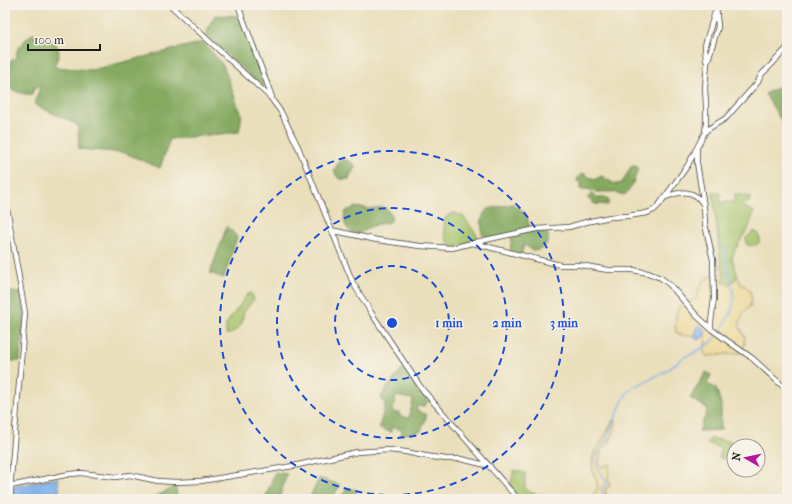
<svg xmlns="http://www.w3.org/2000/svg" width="792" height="504" font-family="'IM FELL French Canon',serif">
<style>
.green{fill:#a5c36a;stroke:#607043}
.forest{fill:#84a95e;stroke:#50623d;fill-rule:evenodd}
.sand{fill:#eeda9e;stroke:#857b5d}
.water{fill:#7fb2ec;stroke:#4e6784}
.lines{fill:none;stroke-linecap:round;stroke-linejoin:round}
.stream{stroke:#7fb2ec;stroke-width:1.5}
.minor-casing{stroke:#3b3934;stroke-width:6}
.minor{stroke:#fff;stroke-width:4.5}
.ring{fill:none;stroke:#1d4ed8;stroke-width:2;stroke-dasharray:7 5}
.centre{fill:#1d4ed8;stroke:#f7f3e8;stroke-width:2}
.ring-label{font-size:12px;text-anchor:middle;font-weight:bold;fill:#1d4ed8;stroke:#f7f3e8;stroke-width:3;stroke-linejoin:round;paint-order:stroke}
</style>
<rect width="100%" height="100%" fill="#f7f3e8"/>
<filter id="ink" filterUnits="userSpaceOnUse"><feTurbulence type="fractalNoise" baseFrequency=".025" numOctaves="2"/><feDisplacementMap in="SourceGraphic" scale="8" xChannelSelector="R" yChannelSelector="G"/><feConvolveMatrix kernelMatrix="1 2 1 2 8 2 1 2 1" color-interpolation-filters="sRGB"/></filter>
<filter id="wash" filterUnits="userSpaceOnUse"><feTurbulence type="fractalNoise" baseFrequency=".012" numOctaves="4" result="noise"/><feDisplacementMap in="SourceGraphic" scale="16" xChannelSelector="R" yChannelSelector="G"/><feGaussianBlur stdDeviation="0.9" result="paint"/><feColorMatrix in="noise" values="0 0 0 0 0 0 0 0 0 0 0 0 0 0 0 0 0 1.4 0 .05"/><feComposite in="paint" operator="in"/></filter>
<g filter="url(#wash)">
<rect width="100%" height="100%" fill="#eadfbb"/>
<path class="green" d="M713 193H720V202H734L735 194 750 197 749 202 745 203 744 207 754 212 748 230 743 236 735 250 732 258 738 277 729 285 723 282 724 277 720 257Z
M454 213 463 216 477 235V242L452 248 446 238 444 230 445 219 447 216Z
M754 231 759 234 760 239 759 243C755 246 752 246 747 245L746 238Z
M251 293 254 299 244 312 241 325 233 333 229 334H226V324L248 294Z
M712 439 730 441C733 447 729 454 724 459L719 458 721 450 720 448 707 443 709 440Z
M514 470 525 473V487L530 492 541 496 540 499H518L509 489Z"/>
<path class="forest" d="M215 15 242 16 266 82 262 87 205 34Z
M34 33 36 34 37 37 40 39H43L56 43C57 46 59 50 59 53 59 58 55 62 54 67L92 70 203 42 223 65 238 106 242 114 239 132 170 139 160 168 125 153 79 149 78 125 35 105 40 85 34 88 32 94C25 95 17 92 10 89 7 80 4 75 9 65 10 61 11 59 15 59L17 57C17 56 16 52 17 51 18 45 29 36 34 33Z
M787 82V129H786L765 94Z
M342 160C349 160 352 161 355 167L354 171 351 173 349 179C341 181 336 178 334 170L339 162Z
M633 166H637L638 169C635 177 632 191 624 195 620 194 615 192 611 192 603 191 595 194 588 189L581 190 579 188 582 186 581 183 577 181 578 177 583 173 589 177 596 179 601 176C607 178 613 185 619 184 627 181 626 169 633 166Z
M591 194 594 195 597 198H607L609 200 608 205 595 204 587 198Z
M513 204C526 212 528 215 530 231L545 229C546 231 548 232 548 235 551 243 540 253 532 250 529 249 528 246 524 245L521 256 510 253 512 234 490 239 482 234C482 225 480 214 488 209Z
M356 207 373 209 382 207 386 208 390 213 392 220C388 224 381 223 375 225 365 228 355 242 346 226 344 220 343 217 346 211Z
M227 226 237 237 224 278 210 273Z
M5 291 21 293 25 313 20 361H10L5 360Z
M403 368 429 401 423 407 417 406 416 410 427 415 421 431 401 435 402 430 392 427 391 432 379 428 385 405 381 396ZM396 396 413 399 409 418 399 416 400 413 393 412Z
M706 372 711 375 707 384 716 388 721 404V430L699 431 708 409 690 398Z
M275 472 287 474 280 496 284 499H263L265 498Z
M319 478 340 485 332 499H309Z
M176 486 177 499H151Z
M347 488 357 490 355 499H340Z"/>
<path class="sand" d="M718 274H724L723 282 729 285 738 277 741 284 745 286 750 291 752 299 750 306 743 313 739 325 745 338 744 348 739 353 709 356H706L704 352 706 338 705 335V330L702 326 695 331V335C688 336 682 337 676 332 675 324 675 308 683 303 687 301 692 301 696 299 698 295 698 291 700 287 703 279 710 276 718 274Z
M613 420 616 421 613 435 607 446 604 447C601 453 599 458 599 465L604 467 609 464 610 465C609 475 607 474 610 484L609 487 605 488 607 498V499H590V498L596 491 598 487 596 479 593 472 592 464 593 457 595 451 605 436Z"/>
<path class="water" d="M698 325 702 326C708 333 706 335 699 340L695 338V331Z
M58 478 60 499H5L8 488Z"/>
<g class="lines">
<path class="stream" d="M719 333 731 313 733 305 734 296 726 258 725 245
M602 499C606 494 602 493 601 488L602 486 606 485 607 482 604 477 600 473 595 460 603 444 607 440 610 429 626 394 633 388 668 370 684 357 694 353 711 343 717 336"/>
</g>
</g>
<g filter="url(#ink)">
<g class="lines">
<defs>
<path id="minor" d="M170 5 270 97 281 112 299 149 353 283 372 314 422 389 518 499
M238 5 272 97
M706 60 705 45 715 12
M705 131 706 123V105L705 88 707 63 718 27 716 5
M697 150V163L704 206 705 224 713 260 714 298 711 322V329
M666 197C681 191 694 189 703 204
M5 203 8 214 25 313 11 478 5 476
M331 230 377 240 420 246 452 248 472 243 477 244 560 265H580L608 270H633L648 273 661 278 670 285 696 315 711 329 729 342 752 358 787 390
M476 242 536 229 569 227 586 222 610 217 628 216 647 213 654 210 659 205 688 165 705 132C711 126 719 123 726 118L758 82 761 75 772 64 787 48
M11 478V499
M5 487 70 474 81 473 116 477 130 475 158 481 176 482 201 481 293 466 357 452 389 450 406 452 425 456 446 459H461L490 466"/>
</defs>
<use href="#minor" class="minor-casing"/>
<use href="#minor" class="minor"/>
</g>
</g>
<g class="ring">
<circle cx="392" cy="323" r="57"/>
<circle cx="392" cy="323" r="115"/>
<circle cx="392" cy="323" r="172"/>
</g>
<circle cx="392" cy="323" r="6" class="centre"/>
<g class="ring-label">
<text x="449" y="327">1 min</text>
<text x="507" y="327">2 min</text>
<text x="564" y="327">3 min</text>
</g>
<rect width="792" height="504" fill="none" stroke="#f7f3e8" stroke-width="20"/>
<g transform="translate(746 458) rotate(279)"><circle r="19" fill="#f7f3e8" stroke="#9f9d96"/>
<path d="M0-3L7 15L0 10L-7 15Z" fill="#b5179e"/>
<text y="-6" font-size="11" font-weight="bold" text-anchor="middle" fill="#1c1c1c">N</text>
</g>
<path d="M28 44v6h72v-6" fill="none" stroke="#1c1c1c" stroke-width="2"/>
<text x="34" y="44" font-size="12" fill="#1c1c1c" stroke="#f7f3e8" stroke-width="3" paint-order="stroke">100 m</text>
</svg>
